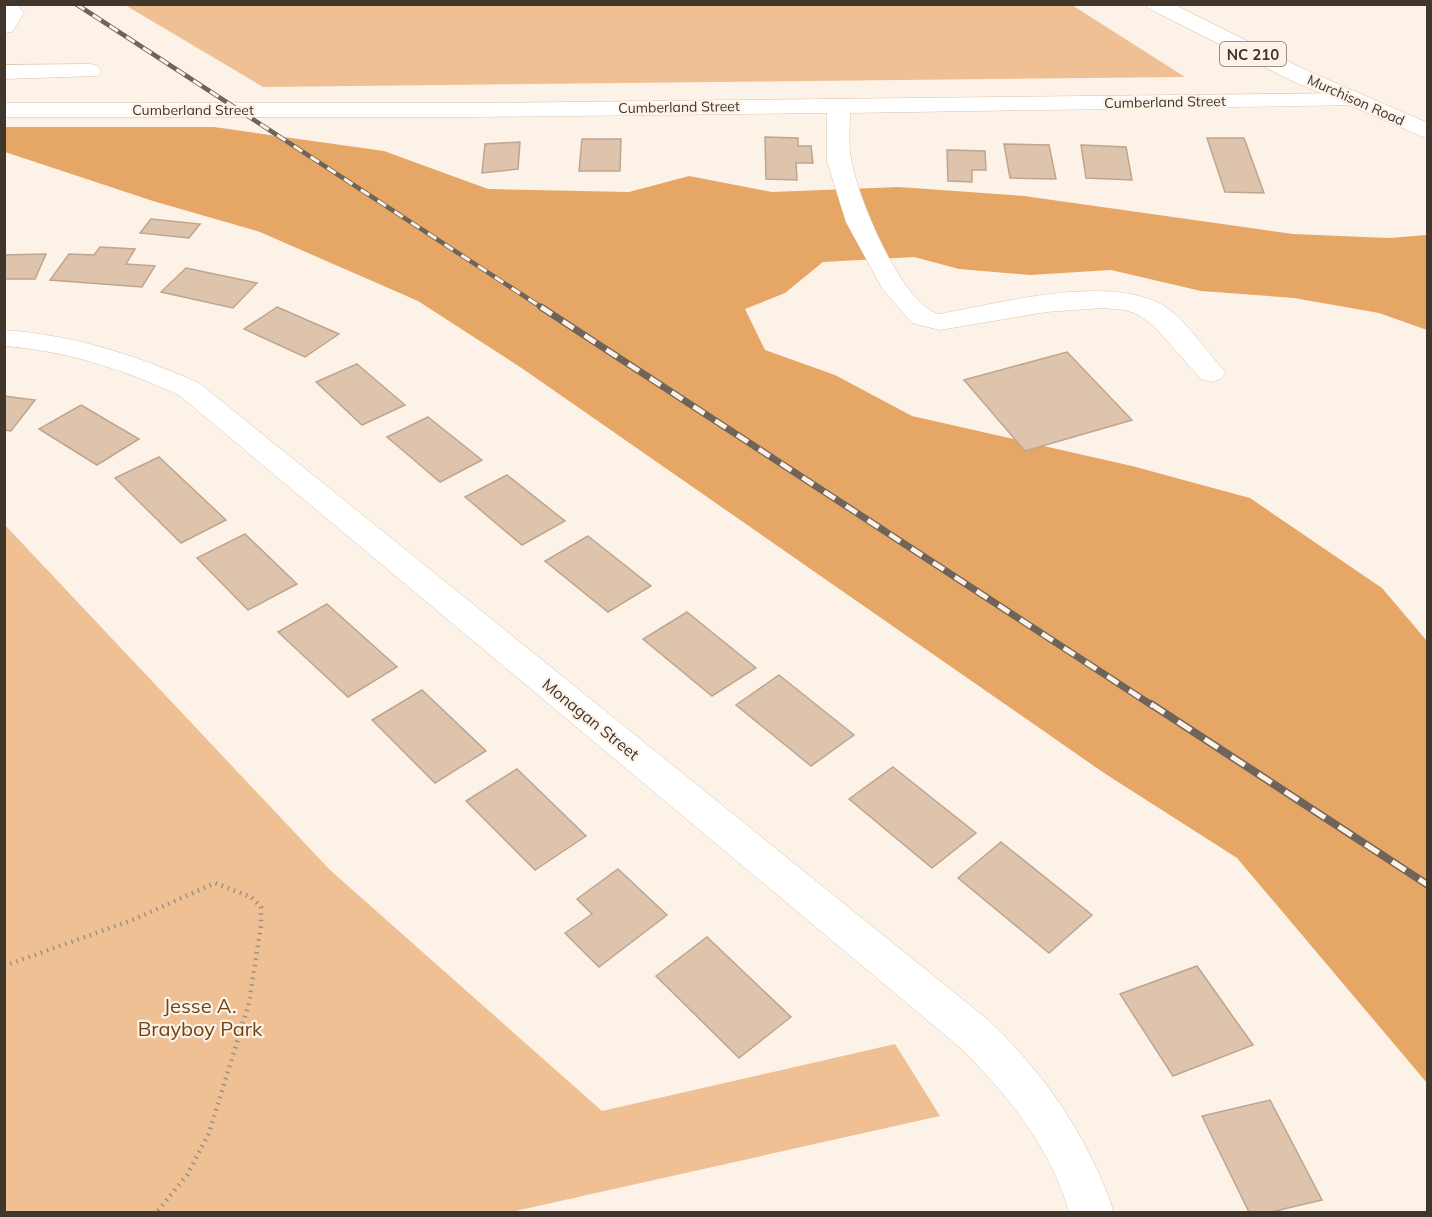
<svg xmlns="http://www.w3.org/2000/svg" width="1432" height="1217" font-family="Mulish,sans-serif">
<style>
.green{fill:#efc094}
.forest{fill:#e6a666}
.building{fill:#dec4ac;stroke:#bfa58e;stroke-width:1.5}
.lines{fill:none;stroke-linecap:round;stroke-linejoin:round}
.minor-casing{stroke:#dcc2aa;stroke-width:1}
.major-casing{stroke:#dcc2aa;stroke-width:1}
.path{stroke:#9b9086;stroke-width:4.5;stroke-dasharray:1.5 5;stroke-linecap:butt}
.minor{fill:#fff;fill-rule:evenodd}
.major{fill:#fff;fill-rule:evenodd}
.rail-far2-casing{stroke:#6f645a;stroke-width:4.5}
.rail-far1-casing{stroke:#6f645a;stroke-width:7}
.rail-casing{stroke:#6f645a;stroke-width:8}
.rail-far2{stroke:#fdf2e8;stroke-width:3;stroke-dasharray:10;stroke-linecap:butt}
.rail-far1{stroke:#fdf2e8;stroke-width:4.5;stroke-dasharray:13;stroke-linecap:butt}
.rail{stroke:#fdf2e8;stroke-width:5;stroke-dasharray:16;stroke-linecap:butt}
.labels{text-anchor:middle;dominant-baseline:central;stroke-width:4.5;stroke-linejoin:round;paint-order:stroke}
.far-street-label{font-size:14px;fill:#41362c;stroke:#fdf2e8}
.shield{fill:#fdf2e8;stroke:#796e64;stroke-width:1.5}
.shield-label{font-size:15px;font-weight:bold;fill:#41362c}
.street-label{font-size:16px;fill:#41362c;stroke:#fdf2e8}
.near-park-label{font-size:20px;fill:#704515;stroke:#fdf2e8}
</style>
<rect width="100%" height="100%" fill="#fdf2e8"/>
<path class="green" d="M125 5H1072L1185 77 263 87Z
M5 525 330 870 602 1111 895 1044 940 1116 511 1212H5Z"/>
<path class="forest" d="M5 127H214L384 151 488 189 629 192 689 176 772 192 899 187 1024 196 1293 234 1389 238 1427 235V330L1379 313 1294 298 1201 291 1111 270 1030 275 959 269 914 257 823 262 785 293 745 309 765 350 835 375 912 416 1132 466 1250 498 1382 588 1427 641V1083L1237 858 1104 773 523 369 418 301 260 232 153 201 5 152Z"/>
<path class="building" d="M765 137 798 138V146H811L813 163H796L797 180 766 179Z
M1207 138H1244L1264 193 1225 192Z
M582 139H621L620 171H579Z
M520 142 518 169 482 173 485 144Z
M1004 144 1049 145 1056 179 1010 178Z
M1081 145 1126 147 1132 180 1086 178Z
M947 150 985 151 986 170H972V182L948 181Z
M151 219 200 224 189 238 140 233Z
M100 247 135 249 126 264 155 266 142 287 50 280 69 254 94 255Z
M46 254 35 279H4V255Z
M186 268 257 283 233 308 161 292Z
M277 307 339 334 305 357 244 329Z
M1067 352 1132 420 1025 451 964 380Z
M357 364 405 405 362 425 316 382Z
M4 396 35 400 11 431 4 430Z
M81 405 139 439 97 465 39 429Z
M428 417 482 460 440 482 387 437Z
M159 457 226 520 181 543 115 478Z
M507 475 565 521 522 545 465 497Z
M245 534 297 584 248 610 197 558Z
M588 536 651 586 608 612 545 561Z
M327 604 397 667 348 697 278 632Z
M687 612 756 668 712 696 643 639Z
M779 675 854 735 811 766 736 705Z
M422 690 486 751 435 783 372 720Z
M893 767 976 833 932 868 849 799Z
M517 769 586 836 535 870 466 801Z
M1001 842 1092 915 1049 953 958 878Z
M618 869 667 915 599 967 565 933 592 914 577 899Z
M707 937 791 1017 739 1058 656 976Z
M1197 966 1253 1045 1173 1076 1120 994Z
M1270 1100 1322 1200 1271 1212H1249L1202 1116Z"/>
<g class="lines">
<defs>
<path id="minor" d="M4 4H17L24 13 12 32 4 33Z
M90 64 98 66 101 71 98 76 4 79V65Z
M1353 93 1361 95 1364 100 1361 105 850 113C850 129 848 147 852 163 858 197 903 308 940 314 1001 303 1098 276 1157 302 1182 314 1203 347 1221 367L1225 373 1221 379 1211 382 1201 379 1153 325 1137 314 1125 310 1103 308 1046 312 940 330 912 323 882 288 846 222 827 161V113L477 117H4V103H477Z
M4 330C73 335 136 355 199 383L987 1019C1035 1064 1072 1114 1099 1174 1104 1187 1111 1199 1113 1212H1069C1051 1147 1005 1091 957 1045L179 395C122 369 67 351 4 346Z"/>
<path id="major" d="M1145 4H1173L1306 70 1428 123V139L1290 80 1148 8Z"/>
</defs>
<use href="#minor" class="minor-casing"/>
<use href="#major" class="major-casing"/>
<path class="path" d="M4 966 135 919 215 883 251 897 261 907V925L249 1003 209 1133 187 1175 157 1212"/>
<use href="#minor" class="minor"/>
<use href="#major" class="major"/>
<defs>
<path id="rail-far2" d="M76 4 544 309"/>
<path id="rail-far1" d="M541 307 1153 706"/>
<path id="rail" d="M1151 704 1428 885"/>
</defs>
<use href="#rail-far2" class="rail-far2-casing"/>
<use href="#rail-far1" class="rail-far1-casing"/>
<use href="#rail" class="rail-casing"/>
<use href="#rail-far2" class="rail-far2"/>
<use href="#rail-far1" class="rail-far1"/>
<use href="#rail" class="rail"/>
</g>
<g class="labels">
<g class="far-street-label">
<text transform="translate(1356 100) rotate(24)">Murchison Road</text>
<text transform="translate(1165 102) rotate(-1)">Cumberland Street</text>
<text transform="translate(679 107) rotate(-1)">Cumberland Street</text>
<text x="193" y="110">Cumberland Street</text>
</g>
<rect class="shield" x="1220" y="42" width="66" height="24" rx="4.5"/>
<g class="shield-label">
<text x="1253" y="54">NC 210</text>
</g>
<g class="street-label">
<text transform="translate(591 719) rotate(39)">Monagan Street</text>
</g>
<g class="near-park-label">
<text x="200" y="1005">Jesse A.<tspan x="200" dy="23">Brayboy Park</tspan></text>
</g>
</g>
<rect width="1432" height="1217" fill="none" stroke="#41362c" stroke-width="12"/>
</svg>
